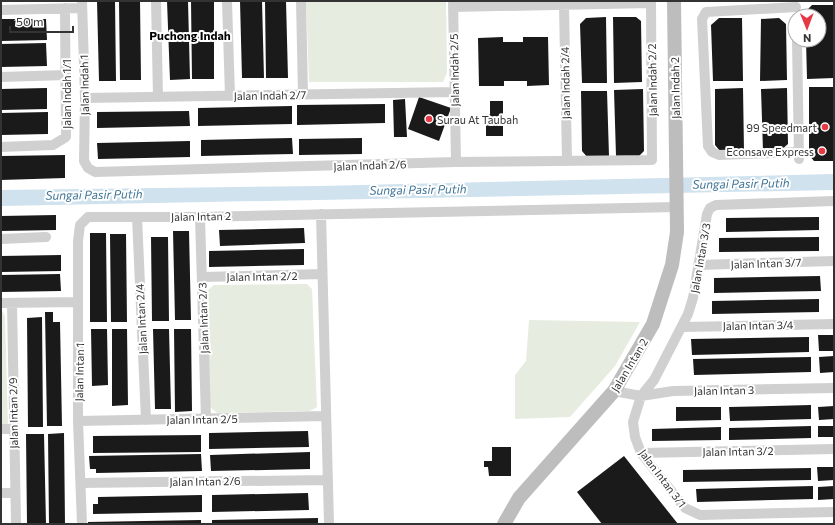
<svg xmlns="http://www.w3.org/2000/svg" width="835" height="525" font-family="Commissioner,sans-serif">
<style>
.green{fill:#e6ecdf}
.water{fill:#cfe2ee}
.building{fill:#1a1a1a}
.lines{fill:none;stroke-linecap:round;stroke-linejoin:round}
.street{stroke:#d0d0d0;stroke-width:10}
.secondary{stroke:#bdbdbd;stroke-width:14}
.poi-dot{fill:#e63946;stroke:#fff;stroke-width:1.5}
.labels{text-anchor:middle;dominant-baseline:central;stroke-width:4;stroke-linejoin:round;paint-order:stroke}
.street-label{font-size:11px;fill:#333;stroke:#fff}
.poi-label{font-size:11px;fill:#333;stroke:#fff;text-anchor:end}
.neighbourhood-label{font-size:12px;font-weight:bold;fill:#000;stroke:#fff}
.water-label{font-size:12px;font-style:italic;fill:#3f7597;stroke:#fff}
</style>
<rect width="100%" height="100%" fill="#fff"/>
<path class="green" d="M306 1H446L447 73 443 82H309Z
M307 284 312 289 317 407 310 411 217 413 210 407 207 291 214 285Z
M1 309 5 316 8 424 1 425Z
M529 320 640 322 615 366 570 417 515 419V375L526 361Z"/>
<path class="water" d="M834 174V190L1 206V190L319 186Z"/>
<path class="building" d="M97 1H115L116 81H99Z
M119 1H140L141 80H120Z
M167 1H188L190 79 170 80Z
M191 1H214V79H192Z
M240 1H262L264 78H242Z
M265 1H286L288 78H266Z
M812 5H834V78L807 79 806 40H819V16H806V11Z
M606 17 607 83H582L580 24 586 18Z
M613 17H636L641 21 642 82 614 83Z
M719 18H742L743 81H713L711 25Z
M779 18 786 24 787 80 760 81 761 19Z
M1 19H46L47 40 1 41Z
M503 37V42H523V37H548L549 85 527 86V81H504V86H479L478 38Z
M46 43 47 66 1 67V44Z
M809 87H834V161H814L809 155Z
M47 88V109L1 110V89Z
M743 88 744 151H720L715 145V89Z
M787 88 788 144 780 151H763L761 89Z
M643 89 644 151 638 157 616 156 614 90Z
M581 91H607L609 156 588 158 582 151Z
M419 97 451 108 439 141 408 129Z
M405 99 407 137H394L393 100Z
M490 101H503V136H486V114H490Z
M385 104V123L297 125V105Z
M292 106V124L198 126V108Z
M189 111 190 126 97 128V112Z
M48 112V134L1 135V113Z
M292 138 293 154 201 156V140Z
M362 138V154L299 155V139Z
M190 141V157L98 159 97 143Z
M65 155V178L1 180V156Z
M56 215V230L1 231V216Z
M819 217V230L726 232V218Z
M304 228 305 243 220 246 219 230Z
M173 231H189L191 320H175Z
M90 233H106L107 322H90Z
M110 234H126L127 322H111Z
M151 237H168L169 321H152Z
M819 237V251L719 252V238Z
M304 249V265L209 267V251Z
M61 255V271L1 272V256Z
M60 274 61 291 1 292V275Z
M820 276 821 291 714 293V278Z
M819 299V312L712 314V301Z
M45 312H53V322H60L62 426H47Z
M42 317 43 427H28L27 318Z
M91 329H107L108 385 92 386Z
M112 329H127L128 405 112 406Z
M153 329H169L171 409H155Z
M174 329H191L192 411 175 412Z
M818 335H834V351H819Z
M809 337V352L692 355 691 339Z
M834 356V372L820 373 819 357Z
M811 357V372L694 375 693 359Z
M811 405V419L730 421 729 407Z
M834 406V419L819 420 818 407Z
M676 407H721V420L676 421Z
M811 426V438L729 440V428Z
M818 426H834V437H818Z
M721 427V440L652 441V429Z
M308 431 309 447 209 449V433Z
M64 433 65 524H49L48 434Z
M26 434H44L46 524H27Z
M201 435V452L93 453V436Z
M492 447H511V476H489L488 467H484V461H492Z
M310 452V469L211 471 210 455Z
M201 454 202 471 96 473V469H90L89 456Z
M624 456 678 524H602L577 492Z
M817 467H834V480L818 481Z
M811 468V480L683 482V470Z
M813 486V499L697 502 696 489Z
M834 486V499L818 500V487Z
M308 493 309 510 212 512V495Z
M202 495V512L93 514V504H98V497Z
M318 518V524H212V520Z
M201 520V524H88V522Z"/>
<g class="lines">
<path class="street" d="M82 1 85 98 84 161 88 168 95 172 456 162 652 160 651 1
M156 1 158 97
M227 1 230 96
M301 1 303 94
M453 1 456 162
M564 5 567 161
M453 7 651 3
M796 7 706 12 702 19 708 146 712 152 719 155 799 152
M1 10 82 8
M797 40 799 159
M1 77 66 75
M85 98 455 92
M1 147 53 145 66 137 65 8
M834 201 716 205 710 208 707 214 693 298 688 314 654 380 641 396 633 422 635 437 641 453 685 508 700 515 834 512
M321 214 329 524
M137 217 146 420
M200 217 206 419
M1 239 46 237
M698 265 834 261
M202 277 322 274
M1 303 78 302
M12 303 16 524
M682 327 834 324
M614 391 641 396 673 391 834 388
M78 421 326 416
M1 429H14
M641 453 834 449
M81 483 328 480
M1 493H14
M82 524 78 421V241L80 225 88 217H200L677 207"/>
<path class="secondary" d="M504 524 519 498 614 391 653 324 672 265 677 232 674 1"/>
</g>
<g class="poi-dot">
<circle cx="429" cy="119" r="4"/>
<circle cx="825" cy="127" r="4"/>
<circle cx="822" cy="151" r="4"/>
</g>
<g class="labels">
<g class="street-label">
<text transform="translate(454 70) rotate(-91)">Jalan Indah 2/5</text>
<text transform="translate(652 80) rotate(-91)">Jalan Indah 2/2</text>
<text transform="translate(565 83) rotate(-91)">Jalan Indah 2/4</text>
<text transform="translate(84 85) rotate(-91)">Jalan Indah 1</text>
<text transform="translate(675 88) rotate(-91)">Jalan Indah 2</text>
<text transform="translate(66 94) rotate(-90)">Jalan Indah 1/1</text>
<text transform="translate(270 95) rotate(-1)">Jalan Indah 2/7</text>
<text transform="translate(370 165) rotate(-2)">Jalan Indah 2/6</text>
<text transform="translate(201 216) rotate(-1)">Jalan Intan 2</text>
<text transform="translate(700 258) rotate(-80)">Jalan Intan 3/3</text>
<text transform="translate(766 263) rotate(-2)">Jalan Intan 3/7</text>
<text transform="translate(262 276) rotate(-1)">Jalan Intan 2/2</text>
<text transform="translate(203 318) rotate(-92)">Jalan Intan 2/3</text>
<text transform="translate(141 319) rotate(-93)">Jalan Intan 2/4</text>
<text transform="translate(758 325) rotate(-1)">Jalan Intan 3/4</text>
<text transform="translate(629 365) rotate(-59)">Jalan Intan 2</text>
<text transform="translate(79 372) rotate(-89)">Jalan Intan 1</text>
<text transform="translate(724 390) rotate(-1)">Jalan Intan 3</text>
<text transform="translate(13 413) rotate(-91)">Jalan Intan 2/9</text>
<text transform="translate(202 419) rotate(-1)">Jalan Intan 2/5</text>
<text transform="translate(738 451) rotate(-1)">Jalan Intan 3/2</text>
<text transform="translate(663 478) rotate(53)">Jalan Intan 3/1</text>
<text transform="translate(205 481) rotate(-1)">Jalan Intan 2/6</text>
</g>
<g class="poi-label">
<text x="437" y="119" text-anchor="start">Surau At Taubah</text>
<text x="817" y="127">99 Speedmart</text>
<text x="814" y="151">Econsave Express</text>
</g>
<g class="neighbourhood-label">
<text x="190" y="35">Puchong Indah</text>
</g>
<g class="water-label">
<text transform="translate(741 183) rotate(-1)">Sungai Pasir Putih</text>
<text transform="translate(418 189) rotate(-1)">Sungai Pasir Putih</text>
<text transform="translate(94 194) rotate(-1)">Sungai Pasir Putih</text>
</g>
</g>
<rect width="835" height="525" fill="none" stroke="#333333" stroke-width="4"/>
<g transform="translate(807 28) rotate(179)"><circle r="19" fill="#ffffff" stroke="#adadad"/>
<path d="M0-3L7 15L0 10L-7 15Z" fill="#e63946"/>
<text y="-6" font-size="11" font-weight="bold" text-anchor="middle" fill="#333333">N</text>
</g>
<path d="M10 26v6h63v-6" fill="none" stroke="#333333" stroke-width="2"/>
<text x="16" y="26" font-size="12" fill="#333333" stroke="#ffffff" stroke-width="3" paint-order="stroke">50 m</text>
</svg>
